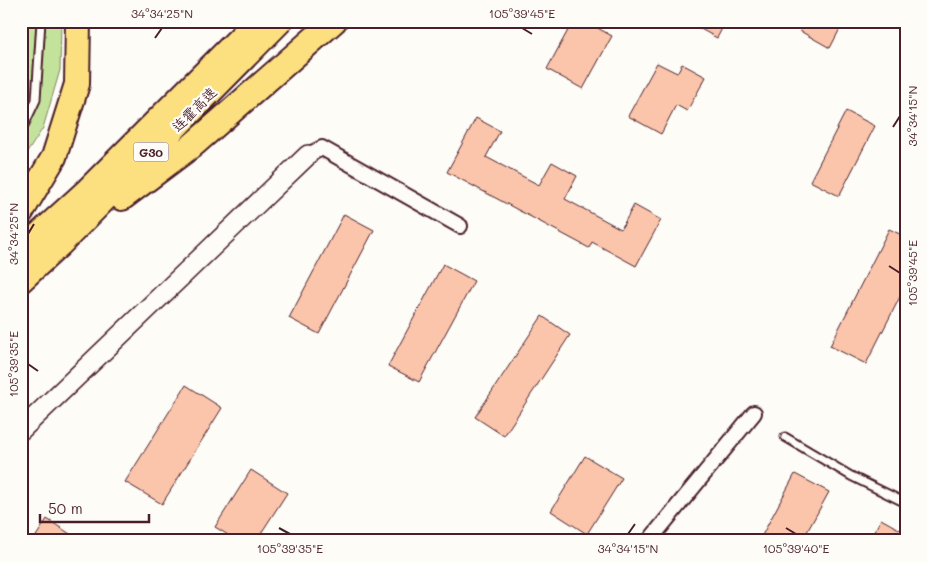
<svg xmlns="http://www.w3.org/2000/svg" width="927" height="562" font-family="Mali,'LXGW WenKai TC',sans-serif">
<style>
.green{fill:#c3e39c;stroke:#868164}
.building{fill:#fac5ab;stroke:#4a1f2b}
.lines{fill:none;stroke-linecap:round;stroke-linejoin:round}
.lane-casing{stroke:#4a1f2b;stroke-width:11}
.street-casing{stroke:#4a1f2b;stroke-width:18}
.secondary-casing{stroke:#4a1f2b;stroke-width:22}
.highway-casing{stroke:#4a1f2b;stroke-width:28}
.lane{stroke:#fdfcf7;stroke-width:7}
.street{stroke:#fdfcf7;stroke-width:14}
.secondary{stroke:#fdfcf7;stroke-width:19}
.highway{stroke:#fce080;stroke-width:24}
.ticks{fill:none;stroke:#4a1f2b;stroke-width:2}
.labels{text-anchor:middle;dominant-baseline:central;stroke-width:4.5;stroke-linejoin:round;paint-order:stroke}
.shield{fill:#fdfcf7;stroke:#806168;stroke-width:1}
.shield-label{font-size:12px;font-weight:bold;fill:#4a1f2b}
.street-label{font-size:14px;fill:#4a1f2b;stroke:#fdfcf7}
.neatline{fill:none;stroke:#4a1f2b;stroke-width:2}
.ticks-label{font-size:12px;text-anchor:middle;fill:#4a1f2b}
</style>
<rect width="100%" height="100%" fill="#fdfcf7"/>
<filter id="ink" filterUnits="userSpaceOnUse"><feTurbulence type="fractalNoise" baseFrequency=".02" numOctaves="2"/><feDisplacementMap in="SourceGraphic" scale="10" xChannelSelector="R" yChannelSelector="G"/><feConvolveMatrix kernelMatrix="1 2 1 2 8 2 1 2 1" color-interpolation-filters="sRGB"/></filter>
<g filter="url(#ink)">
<path class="green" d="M21 21H61L60 70 43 128 21 162Z"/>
<path class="building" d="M573 21H585L612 36 583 89 547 69Z
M686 21H726L717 38Z
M805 21H844L830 48 800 31Z
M657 63 677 73 682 64 706 77 687 111 676 105 661 134 628 116Z
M846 111 875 126 839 196 810 181Z
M476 118 500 131 486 157 539 185 552 162 577 176 565 199 621 229 634 205 661 220 636 266 592 242 589 248 447 172Z
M344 214 374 230 319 334 289 318Z
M889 229 906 237V285L866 364 830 346Z
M443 264 474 281 419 382 388 366Z
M542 316 570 335 504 436 475 417Z
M186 385 222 408 162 504 125 482Z
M585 456 622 478 587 534 551 511Z
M251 470 287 493 256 541H238L215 527Z
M795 474 829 492 802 541H759Z
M47 519 81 541H33Z
M881 519 906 533V541H869Z"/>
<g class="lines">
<defs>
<path id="lane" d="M21 132 36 100 41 21
M785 437 851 476 906 503"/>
<path id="street" d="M308 155 322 148 460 226
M649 541 754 413"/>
<path id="secondary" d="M21 430 308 155"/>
<path id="highway" d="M122 198 194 144 334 21
M21 212 54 157 77 84 78 21
M21 251 88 190 257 21
M21 280 60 244 280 21"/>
</defs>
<use href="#lane" class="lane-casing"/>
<use href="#street" class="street-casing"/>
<use href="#secondary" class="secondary-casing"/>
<use href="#highway" class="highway-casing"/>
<use href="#lane" class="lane"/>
<use href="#street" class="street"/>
<use href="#secondary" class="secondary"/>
<use href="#highway" class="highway"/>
</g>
</g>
<path class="ticks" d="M522 28 532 34M155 38 162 28M893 127 900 116M28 234 34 224M889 266 900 273M28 364 38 371M279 528 290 534M786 528 796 534M628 534 635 524"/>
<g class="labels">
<rect class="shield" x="133.5" y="142.5" width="35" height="19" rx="4"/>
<g class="shield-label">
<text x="151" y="152">G30</text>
</g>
<g class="street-label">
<text transform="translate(194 109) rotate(-45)">连霍高速</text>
</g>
</g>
<rect width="927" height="562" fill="none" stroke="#fdfcf7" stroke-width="55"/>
<path d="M40 514v8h109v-8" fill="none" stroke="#4a1f2b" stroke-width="2.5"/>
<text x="48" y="514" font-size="15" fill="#4a1f2b" stroke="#fdfcf7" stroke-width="4" paint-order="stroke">50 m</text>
<rect x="28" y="28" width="872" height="506" class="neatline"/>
<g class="ticks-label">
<text x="162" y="18">34°34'25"N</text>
<text x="522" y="18">105°39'45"E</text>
<text transform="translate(913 116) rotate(-90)" y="4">34°34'15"N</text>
<text transform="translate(14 234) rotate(-90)" y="4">34°34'25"N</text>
<text transform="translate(913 273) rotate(-90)" y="4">105°39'45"E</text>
<text transform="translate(14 364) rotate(-90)" y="4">105°39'35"E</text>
<text x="290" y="553">105°39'35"E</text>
<text x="628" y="553">34°34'15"N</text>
<text x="796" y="553">105°39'40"E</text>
</g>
</svg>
